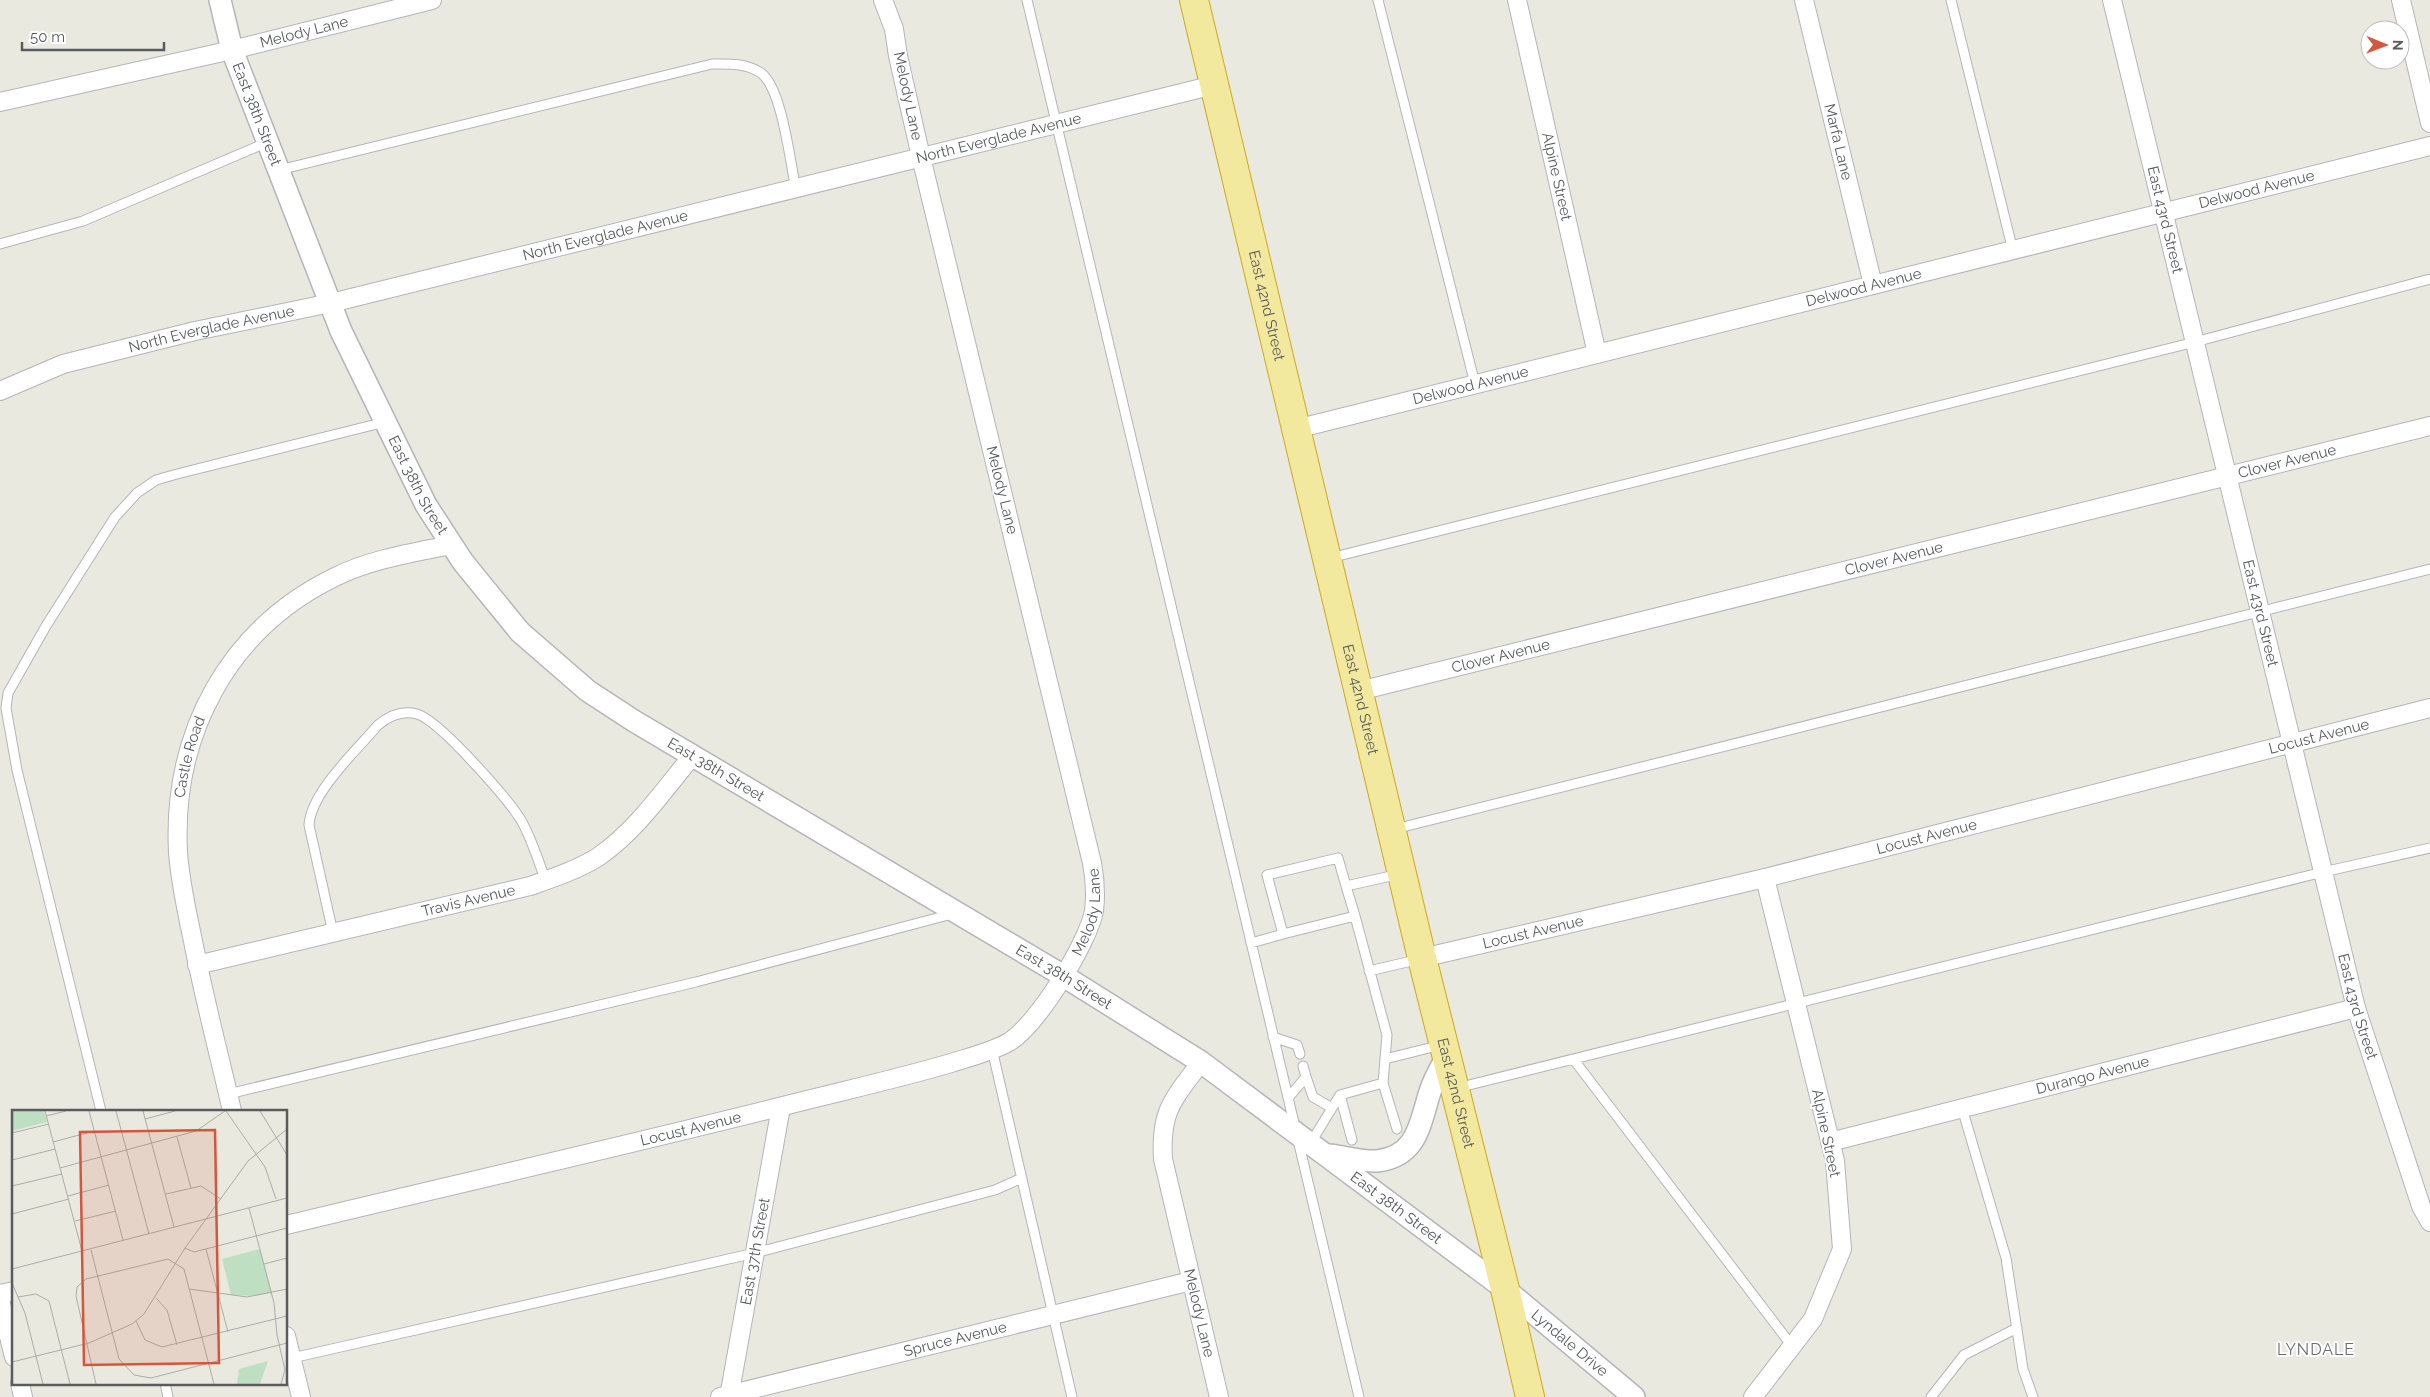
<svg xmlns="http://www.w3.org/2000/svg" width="2430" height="1397" font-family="Raleway,sans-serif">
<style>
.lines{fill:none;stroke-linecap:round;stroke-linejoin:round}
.service-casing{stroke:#b3b5b9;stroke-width:11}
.minor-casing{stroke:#b3b5b9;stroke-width:20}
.tertiary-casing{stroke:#b3b5b9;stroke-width:24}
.trunk-casing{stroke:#cfa81b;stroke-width:30}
.service{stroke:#fff;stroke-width:9}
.minor{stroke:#fff;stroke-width:18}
.tertiary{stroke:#fff;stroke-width:21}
.trunk{stroke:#f2e89e;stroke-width:28}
.labels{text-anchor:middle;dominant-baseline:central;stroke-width:4;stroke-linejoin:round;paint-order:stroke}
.street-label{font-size:15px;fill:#595b5f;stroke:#fff}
.neighbourhood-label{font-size:16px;letter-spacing:1px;fill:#6a6d71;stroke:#fff}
.inset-road{fill:none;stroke:#acaca8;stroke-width:1}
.view{fill:#d3573d;fill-opacity:0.15;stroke:#d3573d;stroke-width:2.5}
.inset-edge{fill:none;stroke:#595b5f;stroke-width:2.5}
</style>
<rect width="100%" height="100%" fill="#eae9e0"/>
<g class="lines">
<defs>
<path id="service" d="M1027 0 1295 1127
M1378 0 1475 384
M1951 0 2013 251
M279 170 712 64C729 64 746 63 761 73 782 88 790 162 796 189
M0 244 83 221 268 142
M1330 558 2195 342 2430 279
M1395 829 2430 569
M1346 886 1355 916
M333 933 309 825C311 792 357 750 378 725 390 715 402 710 417 714 439 720 505 796 519 817 530 833 538 861 546 881
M1251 943 1283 934
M1369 971 1420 959
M1273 1037 1297 1045 1300 1054
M992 1049 1072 1397
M1385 1059 1441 1045
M1574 1060 1792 1346
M1306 1077 1313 1097 1332 1108
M1457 1088 2323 872 2430 848
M228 1094 696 982 952 914
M1340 1095 1352 1140
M1288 1098 1306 1077 1303 1066
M1962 1108 2006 1258 2023 1369 2033 1397
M101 1111 17 770 6 708 8 693 46 626 115 517 137 493 156 480 177 474 385 422
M1397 1129 1383 1083 1387 1035 1355 916 1283 934 1267 875 1338 858 1346 886 1400 874
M1298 1140 1359 1397
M1310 1144 1340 1095 1383 1083
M292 1358 755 1253 995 1190 1022 1178
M165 1383 168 1397
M1931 1397 1964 1355 2017 1328"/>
<g id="minor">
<path id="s1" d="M1517 0 1597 354"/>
<path id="s2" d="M1804 0 1873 285"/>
<path id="s3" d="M2112 0 2356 1008 2421 1206 2430 1222"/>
<path d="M2401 0 2430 123"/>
<path id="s4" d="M0 102 232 50 432 0"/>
<path id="s5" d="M0 391 63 364 195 331 331 303 1214 85"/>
<path id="s6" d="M1296 429 2430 146"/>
<path id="s7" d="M1359 691 2430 426"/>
<path id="s8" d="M1422 958 1765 878 2430 708"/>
<path id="s9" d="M197 965 530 886C553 878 577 870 598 857 636 831 664 790 693 755"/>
<path id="s10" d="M1201 1062C1173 1100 1160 1110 1163 1159L1219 1397"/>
<path id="s11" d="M232 1111C219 1054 204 998 193 941 187 912 180 882 178 852 172 734 228 629 335 577 371 559 412 553 451 545"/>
<path id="s12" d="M1830 1142 2356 1008"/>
<path id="s13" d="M286 1225C460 1183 634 1144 807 1100 855 1088 904 1077 951 1063 970 1057 991 1052 1009 1042 1037 1025 1088 943 1094 911 1096 894 1095 879 1092 863L921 157 898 56 894 29 883 0"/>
<path d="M0 1294 14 1291"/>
<path d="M0 1300 14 1357"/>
<path d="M286 1336 301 1397"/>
<path d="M20 1383 23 1397"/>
<path id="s14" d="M720 1397 1191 1281"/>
<path id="s15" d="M729 1397 781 1107"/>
<path d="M1753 1397 1813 1319 1842 1249 1835 1161 1765 878"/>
</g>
<g id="tertiary">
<path id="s16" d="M220 0 232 50 341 331 426 505 463 562 520 632 588 691 634 721 1062 975 1201 1062 1505 1289 1634 1397"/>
<path d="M1328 1155C1344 1156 1361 1162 1377 1161 1421 1156 1420 1118 1432 1086 1436 1076 1442 1066 1447 1055"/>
</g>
<g id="trunk">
<path id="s17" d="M1194 0 1422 958 1505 1289 1530 1397"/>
</g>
</defs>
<use href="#service" class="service-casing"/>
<use href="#minor" class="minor-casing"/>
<use href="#tertiary" class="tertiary-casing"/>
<use href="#trunk" class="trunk-casing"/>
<use href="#service" class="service"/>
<use href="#minor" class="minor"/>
<use href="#tertiary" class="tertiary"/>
<use href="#trunk" class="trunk"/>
</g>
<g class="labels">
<g class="street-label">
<text stroke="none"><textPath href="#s4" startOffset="312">Melody Lane</textPath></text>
<text transform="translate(908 96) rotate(78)">Melody Lane</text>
<text stroke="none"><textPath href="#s16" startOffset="120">East 38th Street</textPath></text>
<text stroke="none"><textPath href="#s5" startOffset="1031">North Everglade Avenue</textPath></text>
<text stroke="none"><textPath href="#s2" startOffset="146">Marfa Lane</textPath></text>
<text stroke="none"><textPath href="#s1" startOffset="181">Alpine Street</textPath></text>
<text stroke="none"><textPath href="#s6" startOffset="990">Delwood Avenue</textPath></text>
<text stroke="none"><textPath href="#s3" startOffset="226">East 43rd Street</textPath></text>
<text stroke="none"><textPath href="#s5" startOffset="626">North Everglade Avenue</textPath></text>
<text stroke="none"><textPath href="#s6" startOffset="585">Delwood Avenue</textPath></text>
<text stroke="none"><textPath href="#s17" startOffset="314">East 42nd Street</textPath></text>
<text stroke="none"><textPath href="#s5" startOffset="221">North Everglade Avenue</textPath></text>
<text stroke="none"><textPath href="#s6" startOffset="180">Delwood Avenue</textPath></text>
<text stroke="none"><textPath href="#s7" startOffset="956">Clover Avenue</textPath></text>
<text stroke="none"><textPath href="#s16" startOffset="525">East 38th Street</textPath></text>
<text transform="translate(1002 490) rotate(76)">Melody Lane</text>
<text stroke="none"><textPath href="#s7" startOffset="551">Clover Avenue</textPath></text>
<text stroke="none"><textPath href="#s3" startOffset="631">East 43rd Street</textPath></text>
<text stroke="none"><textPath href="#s7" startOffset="146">Clover Avenue</textPath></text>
<text stroke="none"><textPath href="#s17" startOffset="719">East 42nd Street</textPath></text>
<text stroke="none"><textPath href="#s8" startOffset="924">Locust Avenue</textPath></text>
<text stroke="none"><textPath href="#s11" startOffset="361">Castle Road</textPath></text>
<text stroke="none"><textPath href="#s16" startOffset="945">East 38th Street</textPath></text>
<text stroke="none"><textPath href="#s8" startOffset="519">Locust Avenue</textPath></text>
<text stroke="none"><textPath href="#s9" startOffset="279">Travis Avenue</textPath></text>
<text stroke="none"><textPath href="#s13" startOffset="902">Melody Lane</textPath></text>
<text stroke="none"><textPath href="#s8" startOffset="114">Locust Avenue</textPath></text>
<text stroke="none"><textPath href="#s16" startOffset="1350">East 38th Street</textPath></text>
<text stroke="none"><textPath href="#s3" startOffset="1036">East 43rd Street</textPath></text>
<text stroke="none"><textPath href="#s12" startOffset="271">Durango Avenue</textPath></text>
<text stroke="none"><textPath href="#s17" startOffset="1124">East 42nd Street</textPath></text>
<text stroke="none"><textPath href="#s13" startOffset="416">Locust Avenue</textPath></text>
<text transform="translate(1826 1133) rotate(78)">Alpine Street</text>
<text stroke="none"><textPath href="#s16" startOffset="1755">East 38th Street</textPath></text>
<text stroke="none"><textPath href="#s15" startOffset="148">East 37th Street</textPath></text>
<text stroke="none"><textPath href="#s10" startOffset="266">Melody Lane</textPath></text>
<text stroke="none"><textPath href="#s14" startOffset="242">Spruce Avenue</textPath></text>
<text stroke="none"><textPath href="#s16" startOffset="1975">Lyndale Drive</textPath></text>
</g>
<g class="neighbourhood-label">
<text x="2316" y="1349">LYNDALE</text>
</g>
</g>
<g transform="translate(12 1110)">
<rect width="275" height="275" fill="#eae9e0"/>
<path d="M0 1H32L35 12 0 21ZM248 139 260 183 244 186 219 185 210 149ZM256 251 248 274H225L227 259Z" fill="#bfdfc2"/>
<path class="inset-road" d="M33 1 70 141M77 1 111 130M104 1 137 124M131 1 162 117M214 1 253 57 264 89M248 1 275 45M34 6 54 1M133 9 163 1M0 23 37 14M165 27 179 78M41 32 82 21M0 50 43 39M48 58 184 21 213 1M0 76 50 64M154 84 189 76 209 89M56 86 97 75M237 98 262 193 265 225 273 260 269 274M0 104 57 89M63 111 104 101M173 138 182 142 275 118M194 139 216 222M79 140 107 249 122 265 139 268 275 233M252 154 275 148M0 159 275 88M0 173 13 203 31 274M177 179 235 187 275 179M6 187 24 184 37 191 58 274M144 188 155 200 165 235M124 211 133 230 150 237 275 206M0 252 77 233 120 214 132 204 173 138 236 51 275 19M84 274 64 186 65 177 74 169 156 149 172 159 202 274"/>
<path class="view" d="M203 20 207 253 72 255 68 22Z"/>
<rect width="275" height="275" class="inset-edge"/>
</g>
<g transform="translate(2385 45) rotate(91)"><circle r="24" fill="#ffffff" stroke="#bdbdbf"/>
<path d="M0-4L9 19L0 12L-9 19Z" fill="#d3573d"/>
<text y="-8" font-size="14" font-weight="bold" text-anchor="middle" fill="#595b5f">N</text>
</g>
<path d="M22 42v8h142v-8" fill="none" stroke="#595b5f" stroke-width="2.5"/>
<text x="30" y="42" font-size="15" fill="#595b5f" stroke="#ffffff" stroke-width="4" paint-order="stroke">50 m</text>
</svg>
